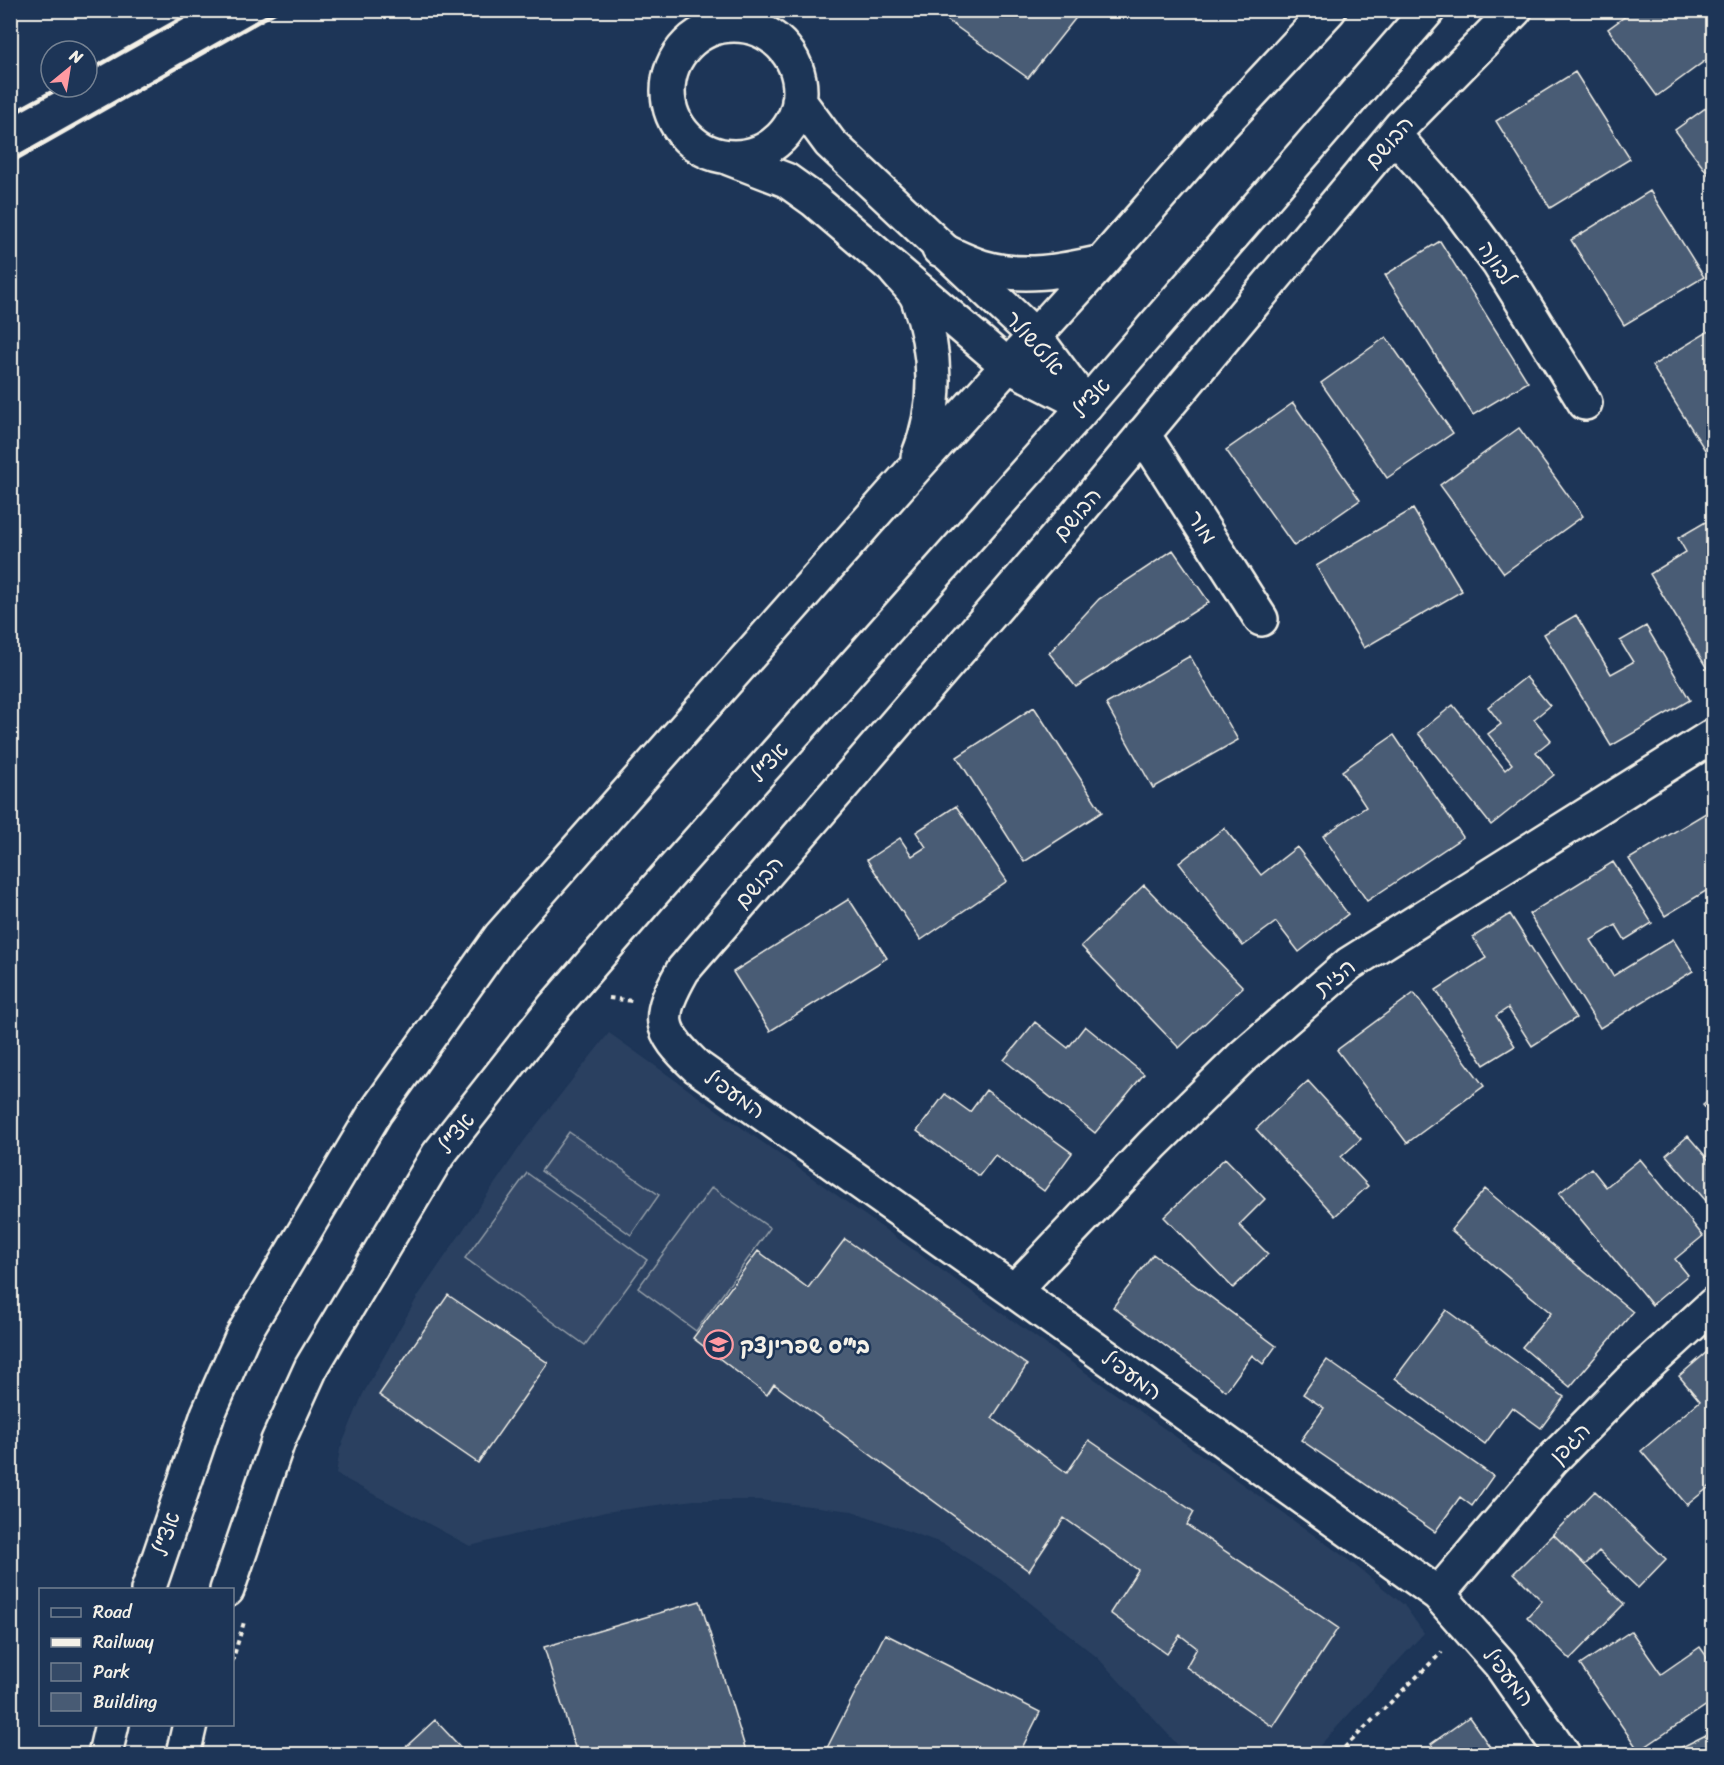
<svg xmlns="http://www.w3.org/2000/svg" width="1724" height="1765" font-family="Sriracha,'Playpen Sans Hebrew',sans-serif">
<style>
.built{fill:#2a4060}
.green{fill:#354a67;stroke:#949ea8;stroke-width:1.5}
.building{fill:#485b74;stroke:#f4f1e8;stroke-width:1.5}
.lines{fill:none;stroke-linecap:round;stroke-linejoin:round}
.minor-casing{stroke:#f4f1e8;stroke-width:38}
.major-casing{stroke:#f4f1e8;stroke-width:38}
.path{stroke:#f4f1e8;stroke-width:4;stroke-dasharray:4.5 4.5;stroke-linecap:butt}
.minor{stroke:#1d3557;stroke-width:33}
.major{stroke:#1d3557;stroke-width:33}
.rail{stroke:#f4f1e8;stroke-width:4.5}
.labels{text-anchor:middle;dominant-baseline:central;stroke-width:5;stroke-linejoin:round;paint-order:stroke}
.street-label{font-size:22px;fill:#f4f1e8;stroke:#1d3557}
.poi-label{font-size:22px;font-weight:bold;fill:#f4f1e8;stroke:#1d3557;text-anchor:start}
</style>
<rect width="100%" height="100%" fill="#1d3557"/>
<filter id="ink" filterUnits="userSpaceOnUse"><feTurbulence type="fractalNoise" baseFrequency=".0167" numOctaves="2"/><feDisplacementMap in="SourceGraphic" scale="12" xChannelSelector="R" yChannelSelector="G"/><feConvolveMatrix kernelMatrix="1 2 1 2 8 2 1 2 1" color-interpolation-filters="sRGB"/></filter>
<g filter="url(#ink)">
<path class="built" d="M609 1033 1346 1558 1404 1605 1424 1633 1312 1754H1186L1098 1658 1006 1583 944 1544 852 1511 759 1500H694L605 1512 470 1546 336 1474 340 1449 363 1394 418 1296 524 1141Z"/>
<path class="green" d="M569 1132 659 1195 631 1235 541 1171Z
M527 1173 647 1260 585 1345 465 1258Z
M712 1187 770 1228 696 1331 638 1288Z"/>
<path class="building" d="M951 10H1082L1028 78 947 20Z
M1634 10H1714V54L1657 96 1608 29Z
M1575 72 1630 159 1550 208 1496 121Z
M1714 102V182L1675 130Z
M1650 191 1704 277 1624 325 1571 240Z
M1440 241 1528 382 1473 415 1385 275Z
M1714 328V445L1705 450 1652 366Z
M1386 337 1453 433 1387 478 1321 383Z
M1293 403 1360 500 1294 546 1226 450Z
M1519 428 1583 516 1504 573 1440 485Z
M1413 509 1462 591 1364 648 1316 566Z
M1714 517V680L1650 574 1686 552 1678 538Z
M1173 550 1209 602 1076 687 1049 653 1099 599Z
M1576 615 1611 674 1633 662 1620 641 1646 626 1690 700 1611 746 1544 634Z
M1190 656 1238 740 1153 788 1106 704Z
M1526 677 1550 706 1534 719 1551 740 1536 752 1554 775 1491 825 1418 733 1453 705 1505 770 1512 764 1488 734 1501 724 1488 707Z
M1034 707 1102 812 1024 862 957 757Z
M1394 735 1463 837 1367 901 1323 836 1366 807 1342 771Z
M956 806 1007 881 921 940 867 860 900 838 912 856 926 847 916 832Z
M1714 808V897L1709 889 1665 916 1629 859Z
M1224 828 1261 875 1297 847 1348 914 1299 952 1276 922 1243 946 1179 863Z
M1613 862 1652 923 1625 940 1616 925 1591 940 1613 976 1673 939 1693 971 1600 1028 1529 914Z
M1144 885 1243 987 1179 1048 1081 946Z
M849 899 887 958 770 1031 733 972Z
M1510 914 1576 1018 1532 1046 1508 1008 1496 1016 1515 1046 1484 1065 1436 990 1486 958 1473 937Z
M1414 993 1484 1086 1407 1143 1337 1050Z
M1035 1022 1068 1048 1085 1026 1144 1074 1095 1133 1004 1060Z
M1308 1081 1361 1139 1341 1157 1368 1186 1335 1216 1256 1129Z
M986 1090 1072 1153 1044 1191 995 1155 979 1176 917 1131 945 1094 970 1112Z
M1714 1096V1117L1703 1105Z
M1688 1136 1714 1166V1210L1666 1155Z
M1225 1158 1265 1199 1239 1225 1268 1254 1233 1288 1164 1217Z
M1640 1159 1703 1236 1675 1259 1688 1275 1652 1305 1559 1193 1591 1168 1606 1187Z
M1485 1189 1633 1312 1570 1387 1522 1347 1551 1313 1451 1230Z
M845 1239 1027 1365 992 1418 1067 1473 1089 1440 1194 1512 1187 1525 1338 1628 1273 1727 1186 1667 1197 1648 1180 1635 1167 1654 1110 1613 1138 1570 1064 1518 1029 1571 774 1384 767 1395 693 1338 758 1251 808 1288Z
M1153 1254 1276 1346 1263 1364 1252 1355 1226 1391 1113 1307Z
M448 1295 548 1363 478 1463 379 1395Z
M1446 1310 1564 1397 1541 1428 1512 1407 1485 1444 1395 1378Z
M1714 1346V1483L1687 1505 1641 1451 1700 1401 1679 1376Z
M1327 1360 1493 1476 1472 1506 1460 1497 1435 1532 1301 1440 1324 1408 1303 1394Z
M1595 1491 1666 1559 1638 1588 1599 1551 1585 1565 1553 1534Z
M1553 1534 1624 1604 1570 1659 1527 1617 1542 1601 1514 1573Z
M700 1601 747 1754H577L544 1647Z
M1631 1631 1661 1674 1700 1647 1714 1667V1700L1639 1751 1580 1665Z
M885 1634 1040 1712 1019 1754H824Z
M1469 1717 1495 1754H1438L1431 1744Z
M435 1720 467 1754H398Z
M1714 1731V1754H1668Z"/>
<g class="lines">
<defs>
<path id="minor" d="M1515 10 1401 126 1076 515 683 970C656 1018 657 1029 697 1067L1014 1291 1438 1594 1500 1664 1563 1754
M668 91a66 66 0 1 1 132 0a66 66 0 1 1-132 0Z
M799 101 830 143 1034 335 1081 398
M1394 135 1454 203 1499 264 1585 403
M729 158 786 180 814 200 1007 365 1086 405
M1143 434 1261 619
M1014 1291 1153 1144 1243 1056 1349 964 1714 735
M1438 1594 1552 1460 1629 1382 1714 1304"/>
<path id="major" d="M939 249C953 255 968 263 982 267 1022 279 1063 271 1102 262
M895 270C902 279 914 289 918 299 937 351 939 407 918 457
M148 1590 208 1414 243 1335 375 1113 500 937 914 469 1102 262 1219 128 1329 10
M227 1590 278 1441 311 1368 438 1155 554 1007 655 890 1086 405 1428 10
M105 1754 112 1724
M183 1754 190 1724"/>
</defs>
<use href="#minor" class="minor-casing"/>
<use href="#major" class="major-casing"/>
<path class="path" d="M609 998 632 1001
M232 1662 244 1622
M1338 1754 1442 1652"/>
<use href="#minor" class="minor"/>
<use href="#major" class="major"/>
<path class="rail" d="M87 72 197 10
M10 115 61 87
M10 162 278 10"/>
</g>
</g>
<defs>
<symbol id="school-ring" viewBox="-11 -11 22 22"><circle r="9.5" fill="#1d3557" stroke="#ff9aa2" stroke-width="1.5"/><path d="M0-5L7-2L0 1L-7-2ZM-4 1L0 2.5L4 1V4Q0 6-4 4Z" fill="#ff9aa2"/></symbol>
</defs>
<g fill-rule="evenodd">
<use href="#school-ring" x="702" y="1328" width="33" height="33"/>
</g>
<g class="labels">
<g class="street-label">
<text transform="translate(1389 142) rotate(-49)">הבושם</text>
<text transform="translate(1497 263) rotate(56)">לבונה</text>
<text transform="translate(1035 343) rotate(48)">אלטשולר</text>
<text transform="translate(1091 398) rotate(-49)">אצ"ל</text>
<text transform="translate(1077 514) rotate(-50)">הבושם</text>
<text transform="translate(1202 527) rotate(57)">מור</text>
<text transform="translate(769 762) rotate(-48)">אצ"ל</text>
<text transform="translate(759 882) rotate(-49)">הבושם</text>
<text transform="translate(1335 977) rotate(-38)">הזית</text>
<text transform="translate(735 1094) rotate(35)">המעפיל</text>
<text transform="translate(456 1133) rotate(-52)">אצ"ל</text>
<text transform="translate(1132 1375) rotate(36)">המעפיל</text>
<text transform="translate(1570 1443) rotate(-46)">הגפן</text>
<text transform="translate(166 1534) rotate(-72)">אצ"ל</text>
<text transform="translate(1509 1677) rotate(52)">המעפיל</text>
</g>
<g class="poi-label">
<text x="740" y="1345">בי"ס שפרינצק</text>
</g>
</g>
<rect width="1724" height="1765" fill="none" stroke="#1d3557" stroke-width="36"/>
<rect x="18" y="18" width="1688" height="1729" fill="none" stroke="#f4f1e8" stroke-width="2" filter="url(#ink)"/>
<rect x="39" y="1588" width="195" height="138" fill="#1d3557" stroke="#738091" stroke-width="1.5"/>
<rect x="51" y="1608" width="30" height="9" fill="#1d3557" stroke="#738091" stroke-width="1.5"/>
<text x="93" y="1618" font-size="18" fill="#f4f1e8">Road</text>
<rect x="51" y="1638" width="30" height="9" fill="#f4f1e8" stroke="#738091" stroke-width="1.5"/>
<text x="93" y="1648" font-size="18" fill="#f4f1e8">Railway</text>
<rect x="51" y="1663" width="30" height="18" fill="#354a67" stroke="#738091" stroke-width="1.5"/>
<text x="93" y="1678" font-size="18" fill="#f4f1e8">Park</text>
<rect x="51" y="1693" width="30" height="18" fill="#485b74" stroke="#738091" stroke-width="1.5"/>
<text x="93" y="1708" font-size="18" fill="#f4f1e8">Building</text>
<g transform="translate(69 69) rotate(30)"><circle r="28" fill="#1d3557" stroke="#738091" stroke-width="1.5"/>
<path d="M0-4.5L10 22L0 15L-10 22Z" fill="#ff9aa2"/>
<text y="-9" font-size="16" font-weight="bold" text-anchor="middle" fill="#f4f1e8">N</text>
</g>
</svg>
